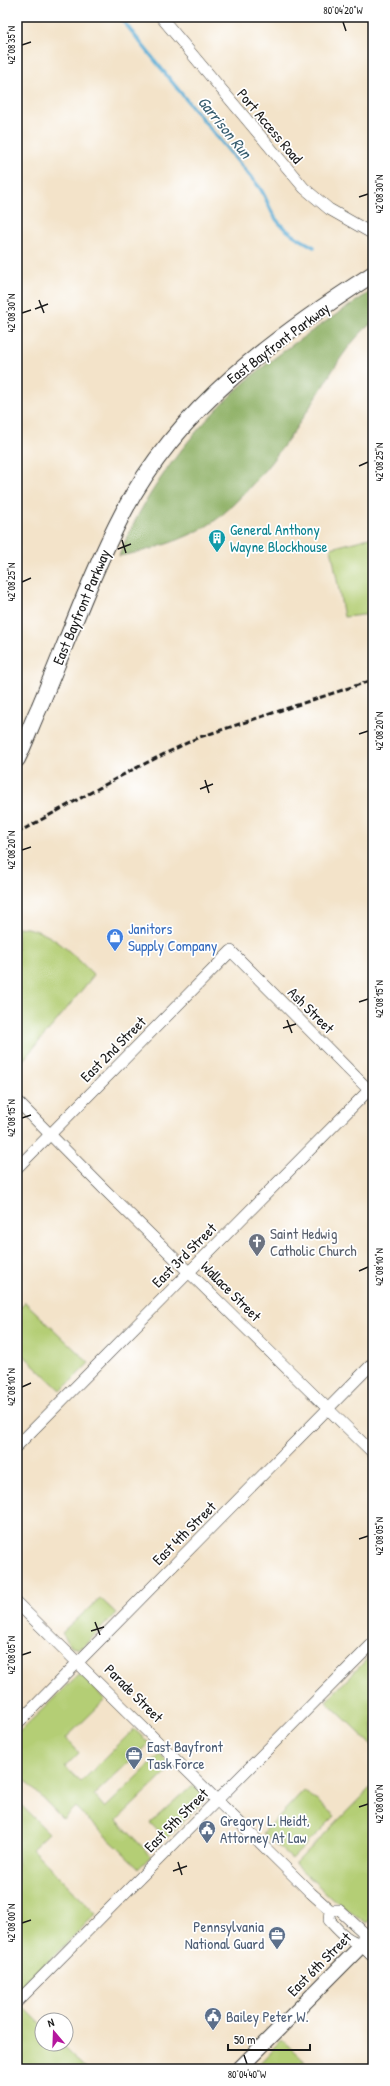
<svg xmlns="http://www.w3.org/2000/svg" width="390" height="2086" font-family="'Patrick Hand',sans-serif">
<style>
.green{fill:#b4ce74;stroke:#687548}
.forest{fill:#8fb166;stroke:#566641}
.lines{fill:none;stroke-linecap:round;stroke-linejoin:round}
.stream{stroke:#59acd4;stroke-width:3.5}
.minor-casing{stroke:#3c3a36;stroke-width:12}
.major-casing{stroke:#3c3a36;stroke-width:16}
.highway-casing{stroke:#3c3a36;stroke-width:18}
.minor{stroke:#fff;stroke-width:11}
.major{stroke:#fff;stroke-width:14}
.highway{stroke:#fff;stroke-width:16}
.rail{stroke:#1c1c1c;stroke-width:3;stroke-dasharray:6 3;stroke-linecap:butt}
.ticks{fill:none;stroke:#1c1c1c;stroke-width:1.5}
.labels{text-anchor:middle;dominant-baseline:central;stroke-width:3.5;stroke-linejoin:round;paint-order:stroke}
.street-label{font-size:15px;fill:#1c1c1c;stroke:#fff}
.culture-label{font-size:15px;fill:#0d838f;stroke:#fff;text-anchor:start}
.shop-label{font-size:15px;fill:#366cbe;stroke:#fff;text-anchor:start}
.worship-label{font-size:15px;fill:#5b616d;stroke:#fff;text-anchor:start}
.service-label{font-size:15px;fill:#4e5e75;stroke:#fff;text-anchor:start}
.water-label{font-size:16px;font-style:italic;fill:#375d6f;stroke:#fff}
.neatline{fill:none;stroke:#1c1c1c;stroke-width:1.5}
.ticks-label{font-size:10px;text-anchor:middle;fill:#1c1c1c}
</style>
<rect width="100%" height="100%" fill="#fff"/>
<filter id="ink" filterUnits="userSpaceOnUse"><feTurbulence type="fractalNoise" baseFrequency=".025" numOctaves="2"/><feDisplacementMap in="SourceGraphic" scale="8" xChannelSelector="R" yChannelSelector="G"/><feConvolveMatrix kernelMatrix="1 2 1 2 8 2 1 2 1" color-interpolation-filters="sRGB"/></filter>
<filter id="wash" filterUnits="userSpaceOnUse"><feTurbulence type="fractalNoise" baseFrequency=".012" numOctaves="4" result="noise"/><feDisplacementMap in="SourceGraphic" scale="16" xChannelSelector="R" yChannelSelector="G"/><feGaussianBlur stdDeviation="0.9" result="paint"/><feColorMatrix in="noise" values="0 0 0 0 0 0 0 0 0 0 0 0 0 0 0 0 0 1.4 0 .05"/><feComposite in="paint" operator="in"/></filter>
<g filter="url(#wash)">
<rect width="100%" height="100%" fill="#f3e3c9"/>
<path class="green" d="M373 537V614L344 617 331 548Z
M17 927C50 928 71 953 94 975L55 1023 17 1067Z
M25 1302 89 1363 61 1391 17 1349V1310Z
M100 1598 116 1613 83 1647C71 1652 68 1641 62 1633Z
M373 1653V1746L326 1701Z
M78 1675C90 1677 97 1692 105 1700L66 1738 79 1753 65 1767 81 1782 134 1729 149 1743 94 1795 105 1808 160 1755 172 1767 117 1820 151 1856 139 1868 75 1807 63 1819 17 1772V1734Z
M192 1785 203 1794 204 1801 166 1839 150 1823Z
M373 1785V1919L365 1923 333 1899 295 1864Z
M304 1790 335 1816 292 1859 263 1833Z
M17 1801 49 1833 32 1849 96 1914 17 1992Z
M23 2006 42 2025V2044H61L86 2069H17V2013Z
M282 2040 313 2069H254Z"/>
<path class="forest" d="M373 290V322C347 342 331 374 313 402 288 442 258 483 222 515 198 536 151 551 119 556 146 486 205 413 263 367 298 339 336 315 373 290Z"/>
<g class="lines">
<path class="stream" d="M120 17 193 108 260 188C267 199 270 211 276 219 284 231 301 240 314 247"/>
</g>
</g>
<g filter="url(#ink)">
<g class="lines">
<defs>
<path id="minor" d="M161 17 304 188 329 209 373 234
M17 1101 103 1188 373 1453
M17 1168 231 951 369 1090
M17 1446 373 1086
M17 1603 311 1893 330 1910H339L363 1932V1944C347 1941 340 1932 329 1920L330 1910
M17 1724 373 1363
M17 2002 373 1643"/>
<path id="major" d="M363 1944 373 1954
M239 2069 373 1934"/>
<path id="highway" d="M17 759C25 743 31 725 39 708 67 642 91 574 124 511 179 407 276 336 373 274"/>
</defs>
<use href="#minor" class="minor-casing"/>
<use href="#major" class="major-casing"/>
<use href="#highway" class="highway-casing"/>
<use href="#minor" class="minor"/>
<use href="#major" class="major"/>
<use href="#highway" class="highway"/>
<path class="rail" d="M17 833 130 771 197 738 373 680"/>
</g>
</g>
<path class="ticks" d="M343 22 346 31M22 45 31 42M359 197 368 194M39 300 44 313M35 309 48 304M22 313 31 310M359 466 368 462M122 540 126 553M118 549 131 544M22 582 31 578M359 734 368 731M205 780 209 793M200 789 213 784M22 850 31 847M359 1002 368 999M287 1020 292 1033M283 1028 296 1024M22 1118 31 1115M359 1271 368 1267M22 1387 31 1383M359 1539 368 1536M95 1622 100 1635M91 1631 104 1627M22 1655 31 1652M359 1807 368 1804M178 1862 182 1875M173 1871 187 1866M22 1923 31 1920M244 2055 247 2064"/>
<defs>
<symbol id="building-pin" viewBox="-11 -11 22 30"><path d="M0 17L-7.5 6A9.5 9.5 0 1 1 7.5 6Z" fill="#0f9aa8" stroke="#fff"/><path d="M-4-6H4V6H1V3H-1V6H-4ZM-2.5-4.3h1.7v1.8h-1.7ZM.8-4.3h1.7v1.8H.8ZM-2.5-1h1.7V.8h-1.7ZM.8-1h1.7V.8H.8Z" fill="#fff"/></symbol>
<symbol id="shop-pin" viewBox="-11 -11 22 30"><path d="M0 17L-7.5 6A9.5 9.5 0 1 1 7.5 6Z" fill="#3f7fe0" stroke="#fff"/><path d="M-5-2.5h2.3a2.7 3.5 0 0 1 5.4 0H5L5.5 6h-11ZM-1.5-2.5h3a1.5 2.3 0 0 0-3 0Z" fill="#fff"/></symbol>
<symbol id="church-pin" viewBox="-11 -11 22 30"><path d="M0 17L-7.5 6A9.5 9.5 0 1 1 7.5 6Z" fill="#6b7280" stroke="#fff"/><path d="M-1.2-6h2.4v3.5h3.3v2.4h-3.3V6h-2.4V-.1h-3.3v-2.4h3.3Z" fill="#fff"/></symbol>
<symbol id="office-pin" viewBox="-11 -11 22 30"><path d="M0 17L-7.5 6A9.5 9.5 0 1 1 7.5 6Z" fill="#5c6f8a" stroke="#fff"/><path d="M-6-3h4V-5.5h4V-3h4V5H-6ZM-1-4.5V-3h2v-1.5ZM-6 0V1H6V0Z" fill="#fff"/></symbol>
<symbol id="civic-pin" viewBox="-11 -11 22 30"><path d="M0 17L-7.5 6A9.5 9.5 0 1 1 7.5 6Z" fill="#5c6f8a" stroke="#fff"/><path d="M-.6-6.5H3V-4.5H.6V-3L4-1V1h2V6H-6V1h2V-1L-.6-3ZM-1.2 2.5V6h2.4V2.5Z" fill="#fff"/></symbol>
</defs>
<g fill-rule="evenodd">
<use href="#building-pin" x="207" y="528" width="20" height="27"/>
<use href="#shop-pin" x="105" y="927" width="20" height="27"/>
<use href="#church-pin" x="247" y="1232" width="20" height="27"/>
<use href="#office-pin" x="124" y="1745" width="20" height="27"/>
<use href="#civic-pin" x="197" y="1819" width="20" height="27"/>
<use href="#office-pin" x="267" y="1925" width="20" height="27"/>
<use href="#civic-pin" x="203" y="2006" width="20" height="27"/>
</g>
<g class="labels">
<g class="street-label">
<text transform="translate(270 126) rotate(50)">Port Access Road</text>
<text transform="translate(278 343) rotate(-37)">East Bayfront Parkway</text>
<text transform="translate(81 607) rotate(-67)">East Bayfront Parkway</text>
<text transform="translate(311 1010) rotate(45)">Ash Street</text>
<text transform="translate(113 1049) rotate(-45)">East 2nd Street</text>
<text transform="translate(184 1255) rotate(-45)">East 3rd Street</text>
<text transform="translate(231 1291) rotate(45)">Wallace Street</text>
<text transform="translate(184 1533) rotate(-45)">East 4th Street</text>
<text transform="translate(134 1693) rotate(45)">Parade Street</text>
<text transform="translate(176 1820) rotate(-45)">East 5th Street</text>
<text transform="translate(319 1964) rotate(-45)">East 6th Street</text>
</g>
<g class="culture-label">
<text x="230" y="529">General Anthony<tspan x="230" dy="17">Wayne Blockhouse</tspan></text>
</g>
<g class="shop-label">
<text x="128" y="928">Janitors<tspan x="128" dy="17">Supply Company</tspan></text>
</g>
<g class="worship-label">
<text x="270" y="1233">Saint Hedwig<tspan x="270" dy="17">Catholic Church</tspan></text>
</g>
<g class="service-label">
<text x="147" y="1746">East Bayfront<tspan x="147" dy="17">Task Force</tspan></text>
<text x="220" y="1820">Gregory L. Heidt,<tspan x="220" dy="17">Attorney At Law</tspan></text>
<text x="264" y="1926" text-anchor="end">Pennsylvania<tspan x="264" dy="17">National Guard</tspan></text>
<text x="226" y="2016">Bailey Peter W.</text>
</g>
<g class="water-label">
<text transform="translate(225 127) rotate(51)">Garrison Run</text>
</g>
</g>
<rect width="390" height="2086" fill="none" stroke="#fff" stroke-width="44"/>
<g transform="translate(54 2032) rotate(341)"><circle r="19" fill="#ffffff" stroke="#a4a4a4"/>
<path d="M0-3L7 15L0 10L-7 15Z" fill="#b5179e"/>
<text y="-6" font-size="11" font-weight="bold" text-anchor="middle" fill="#1c1c1c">N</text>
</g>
<path d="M228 2044v6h82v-6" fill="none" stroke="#1c1c1c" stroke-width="2"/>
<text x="234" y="2044" font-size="12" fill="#1c1c1c" stroke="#ffffff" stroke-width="3" paint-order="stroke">50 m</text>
<rect x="22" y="22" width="346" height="2042" class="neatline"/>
<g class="ticks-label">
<text x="343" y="14">80°04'20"W</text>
<text transform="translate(11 45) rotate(-90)" y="4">42°08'35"N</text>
<text transform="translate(379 194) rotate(-90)" y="4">42°08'30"N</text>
<text transform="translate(11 313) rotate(-90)" y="4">42°08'30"N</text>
<text transform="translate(379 462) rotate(-90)" y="4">42°08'25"N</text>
<text transform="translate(11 582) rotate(-90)" y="4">42°08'25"N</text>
<text transform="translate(379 731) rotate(-90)" y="4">42°08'20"N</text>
<text transform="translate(11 850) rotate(-90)" y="4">42°08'20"N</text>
<text transform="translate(379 999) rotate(-90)" y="4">42°08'15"N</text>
<text transform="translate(11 1118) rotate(-90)" y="4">42°08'15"N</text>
<text transform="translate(379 1267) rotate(-90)" y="4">42°08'10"N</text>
<text transform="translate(11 1387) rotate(-90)" y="4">42°08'10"N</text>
<text transform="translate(379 1536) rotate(-90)" y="4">42°08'05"N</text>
<text transform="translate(11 1655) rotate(-90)" y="4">42°08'05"N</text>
<text transform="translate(379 1804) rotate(-90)" y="4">42°08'00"N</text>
<text transform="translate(11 1923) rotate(-90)" y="4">42°08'00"N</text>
<text x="247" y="2078">80°04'40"W</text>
</g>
</svg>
